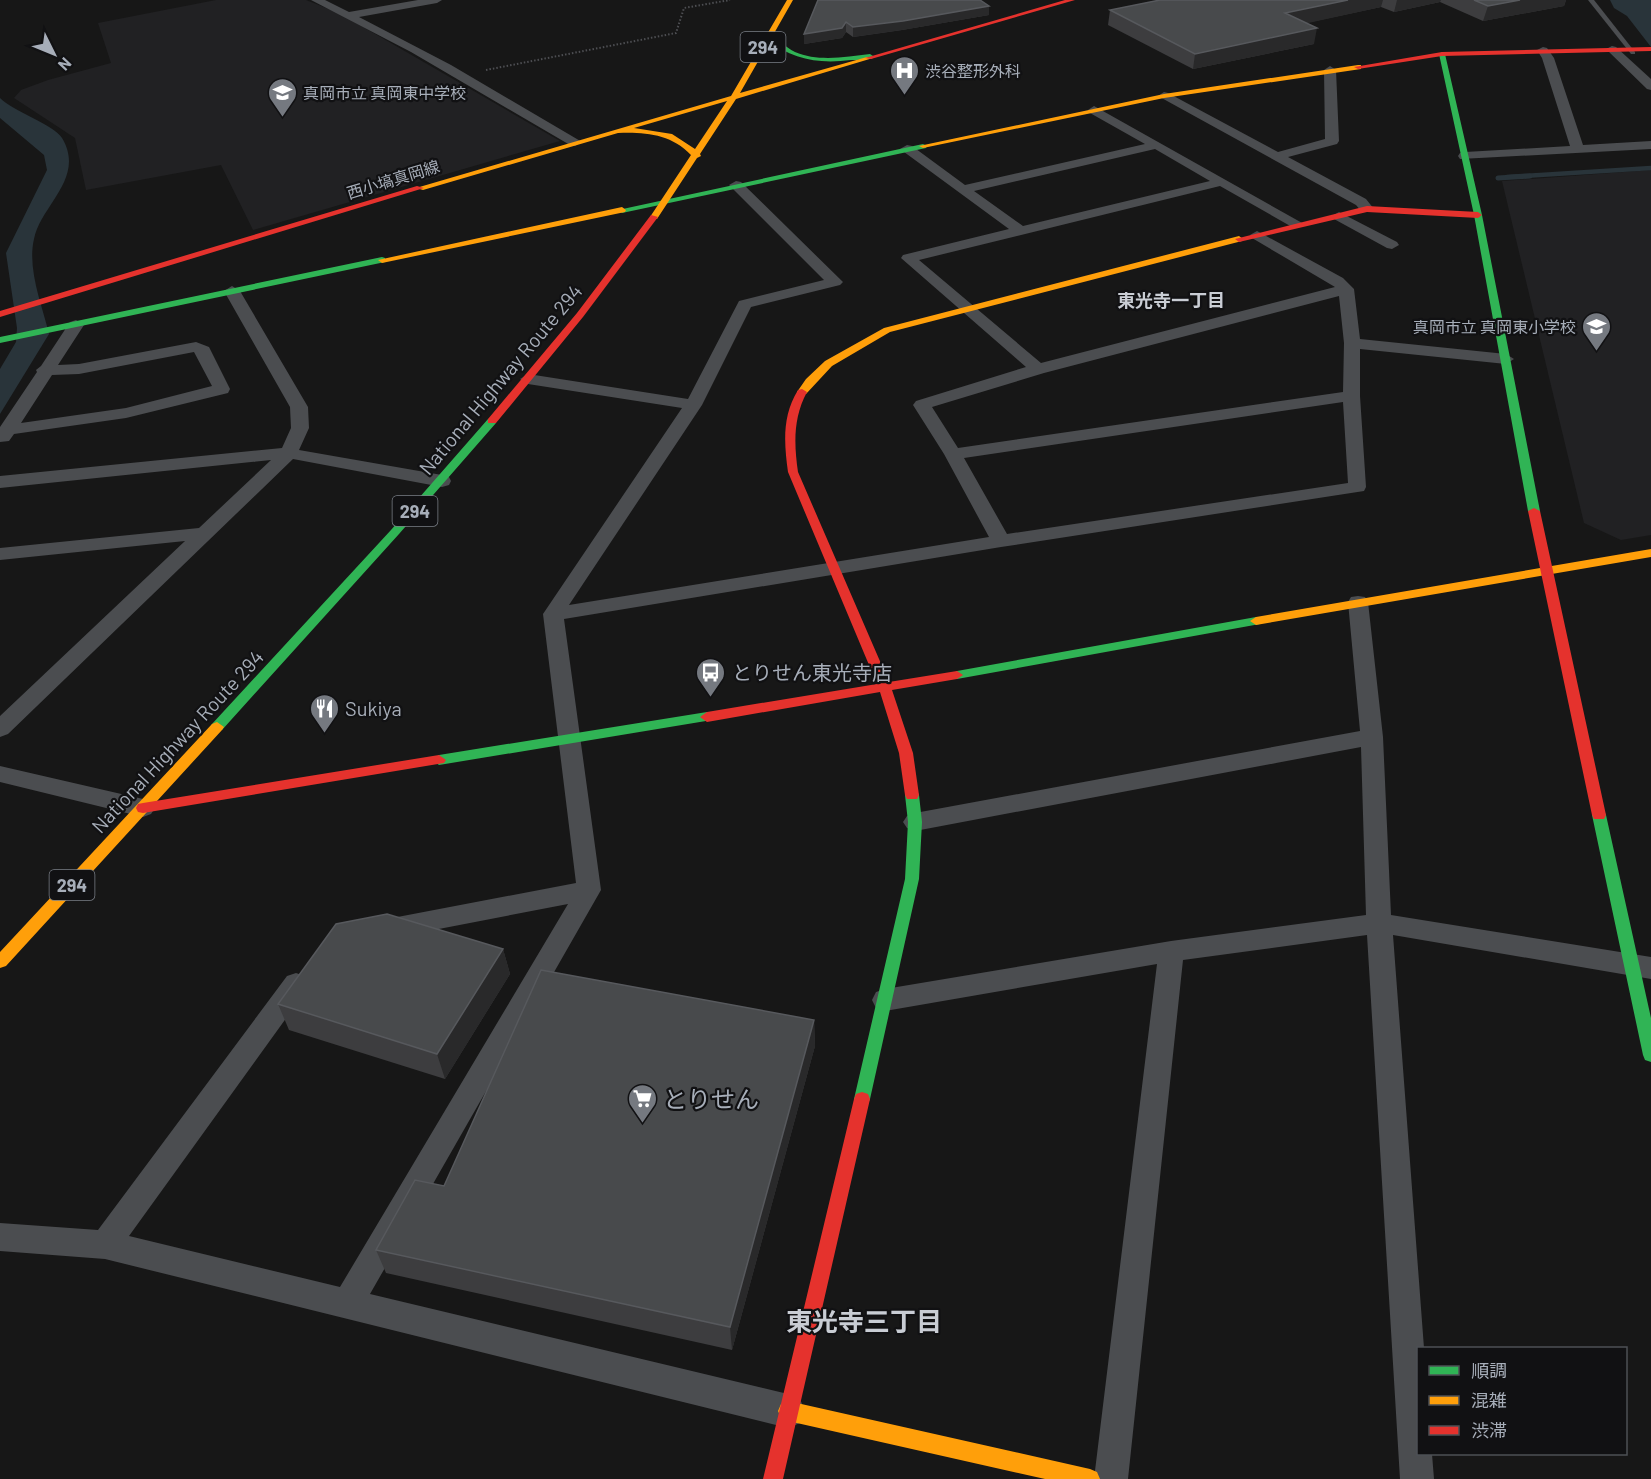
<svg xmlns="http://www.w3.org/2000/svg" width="1651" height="1479" font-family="Barlow,'Noto Sans JP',sans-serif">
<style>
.built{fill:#212123}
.water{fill:#29343a}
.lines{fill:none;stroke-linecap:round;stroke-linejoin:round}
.stream-far1{stroke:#29343a;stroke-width:4.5}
.stream{stroke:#29343a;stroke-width:5}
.path{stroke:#4d4e52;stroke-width:2;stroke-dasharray:1.5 2;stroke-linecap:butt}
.lane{fill:#4b4d50;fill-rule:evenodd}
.street{fill:#4b4d50;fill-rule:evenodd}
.fast{fill:#30b455;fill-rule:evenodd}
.slow{fill:#ff9f0a;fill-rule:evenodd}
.jam{fill:#e5322d;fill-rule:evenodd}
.wall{fill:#3d3d3f}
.shaded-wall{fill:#29292a}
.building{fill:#484a4c;stroke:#57595d;stroke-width:1.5}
.labels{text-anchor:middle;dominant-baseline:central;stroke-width:4.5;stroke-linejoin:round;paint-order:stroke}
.far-poi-label{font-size:16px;fill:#a7aeb9;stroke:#111113;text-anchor:start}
.far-street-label{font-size:16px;fill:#a7aeb9;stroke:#111113}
.shield{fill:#111113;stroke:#7a7f87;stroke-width:1.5}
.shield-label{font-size:18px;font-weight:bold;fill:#a7aeb9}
.far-neighbourhood-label{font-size:18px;font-weight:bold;fill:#c9cdd4;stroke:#111113}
.street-label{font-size:20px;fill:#a7aeb9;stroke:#111113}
.poi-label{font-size:20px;fill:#a7aeb9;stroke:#111113;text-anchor:start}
.near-poi-label{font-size:24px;fill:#a7aeb9;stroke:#111113;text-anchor:start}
.near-neighbourhood-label{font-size:26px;font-weight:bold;fill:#c9cdd4;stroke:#111113}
</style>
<rect width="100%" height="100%" fill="#171717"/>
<path class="built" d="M216 0H306L339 13 560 141 253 230 221 165 86 190 75 138 14 98 21 90 48 80 111 63 98 23Z
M1651 170V535L1621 540 1584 523 1502 181Z"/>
<path class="water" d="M1610 0H1651V47L1627 16 1614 8Z
M0 98C13 111 54 125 62 138 86 178 41 205 34 239 27 269 42 305 49 334L0 414V369L16 342 17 328 6 253 47 170 44 155 0 118Z"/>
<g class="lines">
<path class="stream-far1" d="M1507 177 1651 168"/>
<path class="stream" d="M1498 178 1530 176"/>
<path class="path" d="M486 70 676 33 684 8 730 0"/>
<path class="lane" d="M1588 0H1594L1635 52V54H1631Z"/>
<path class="street" d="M311 0H325L349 12 418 0H442L437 3 359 17 451 65 582 142 575 146 570 145 411 52Z
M1612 46 1616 47 1651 79V90L1647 89 1608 51 1606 49Z
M1543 47 1547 48 1554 58 1583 145 1651 141V149L1460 159 1458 156 1460 153 1465 152 1570 146 1542 58 1537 50Z
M1330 66 1336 70 1339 141 1337 144 1288 157 1366 199 1374 209 1372 212H1362L1356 205 1158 96 1164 92 1168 93 1278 152 1325 139 1324 70Z
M1094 106 1304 224 1302 227H1292L1220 186 919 260 1041 363 1335 287 1252 238 1250 235 1257 231 1343 278 1354 289 1360 339 1506 354 1514 359 1506 364 1360 349V396L1366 487 1364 491 1001 547 564 619 601 890 370 1294 788 1394 800 1399 805 1411 800 1423 788 1428 105 1259 0 1251V1223L98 1230 287 976 296 973 305 976 309 984 305 992 129 1236 340 1287 568 904 387 939 378 936 374 929 378 922 387 919 576 883 543 614 682 408 528 384 520 379 528 374 688 399 739 301 824 280 729 185 736 181 741 182 843 282 840 285 751 307 702 405 569 605 989 537 944 454 913 405 916 401 1026 367 901 258 903 255 1009 229 900 149 907 145 912 146 965 185 1145 144 1090 113 1088 110ZM1155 149 1210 181 1023 226 974 191ZM1339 296 1344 343 1343 392 958 448 932 407 1044 373ZM1343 402 1348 483 1007 534 964 458Z
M1339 212 1397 242 1399 245 1392 249 1387 248 1334 219 1332 216Z
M232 286 240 291 308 407 309 428 299 450 442 475 449 477 451 481 449 485 442 487 293 459 8 734 0 737V716L185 541 0 560V548L199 528 271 460 0 488V476L282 448 291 428 290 407 224 291Z
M76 320 84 325 58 365 79 364 196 342 209 347 230 389 228 393 126 418 14 434 9 441 0 442V427L37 372 36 370 41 366 70 322ZM194 352 212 386 126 408 21 423 52 375 79 374Z
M1358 596 1365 597 1368 602 1383 737 1391 915 1651 957V979L1393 935 1424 1348H1418V1454H1432L1434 1479H1400L1367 935 1183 960 1128 1479H1094L1157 964 885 1011 876 1008 872 1000 876 992 885 989 1171 941 1366 915 1361 747 915 831 907 828 903 822 907 816 915 813 1360 731 1348 602 1351 597Z
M0 766 143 799 151 802 155 808 151 814 143 817 0 782Z"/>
<path class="fast" d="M767 37C776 36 786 48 795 52 818 62 846 57 870 54L873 56C867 60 858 60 851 60 819 64 792 60 767 39Z
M1442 52 1445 54 1482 215 1540 511 1534 514 1528 511 1474 215 1439 54Z
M923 144 927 146 926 148 622 213 618 210Z
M382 257 385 258V262L0 343V337Z
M492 418 496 419V423L399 534 222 730H212L210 727 212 724 391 530 488 419Z
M1256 617 1262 621 1260 624 957 679 951 675 957 671Z
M707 712 712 714 714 717 712 720 439 765 432 760 439 755Z
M912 790 917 791 919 795 922 822 919 879 870 1099 868 1104 862 1106 856 1104 854 1099 905 879 908 822 905 795 907 791Z
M1599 810 1604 811 1606 815 1651 1018V1062L1645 1060 1643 1055 1592 815 1594 811Z"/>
<path class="slow" d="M787 0H793L740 93 867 57 873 58 736 99 700 154 701 156 697 158 657 219 650 217 691 155C671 134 645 132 618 133L423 190 416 188 731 96ZM727 101 695 149 672 134 634 128Z
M1358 65H1361V69L1164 98 923 148 919 146 1164 94Z
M622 207 626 210 625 212 382 263 378 260Z
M1239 236 1243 239 1242 241 890 332 832 366 806 394H798L797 392 806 379 825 361 884 328Z
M1651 549V557L1256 625 1250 621 1256 617Z
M217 722 224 727 222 730 6 966 0 968V952L212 724Z
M788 1401 1090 1469 1097 1472 1100 1479H1045L788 1421 781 1418 778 1411 781 1404Z"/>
<path class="jam" d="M1065 0H1075L871 59 865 58Z
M1651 47V51L1442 56 1358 69 1354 67 1442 52Z
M417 186 424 188 0 317V311Z
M1367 206 1478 212 1482 215 1478 218 1367 212 1239 242 1235 239Z
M651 215 658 217 583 317 496 423H488V419L577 313Z
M802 389 807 392C793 418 794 444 798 472L889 682 957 671 963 675 957 679 892 690 913 753 919 795 917 799H907L905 795 899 753 880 692 707 722 700 717 707 712 877 684 788 472C784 443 782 416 798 390Z
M1534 508 1540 511 1606 815 1604 819H1594L1592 815 1528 511Z
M439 755 446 760 444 763 143 813 138 812 136 808 138 804 143 803Z
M862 1092 868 1094 870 1099 783 1479H763L854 1099 856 1094Z"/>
</g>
<path class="wall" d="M818 0 989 15 902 30 853 37 846 32 842 38 804 44Z
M1160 0H1566L1564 6 1483 21 1440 2 1394 12 1381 7 1306 23 1314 44 1193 69 1108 25 1110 10Z
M503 949 510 974 445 1079 289 1030 278 1004Z
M814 1020 815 1046 732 1350 386 1273 376 1250 444 1186Z"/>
<path class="shaded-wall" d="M1348 0H1383L1381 7 1281 29 1285 13Z
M1397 0H1441L1440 2 1394 12Z
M1520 0H1566L1564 6 1483 21 1488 6Z
M989 6V15L902 30 853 37V27Z
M846 22V32L842 38 804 44V34Z
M1317 28 1314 44 1193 69 1195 54Z
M503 949 510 974 445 1079 437 1054Z
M814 1020 815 1046 732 1350 730 1327Z"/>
<path class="building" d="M818 0H980L989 6 903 21 853 27 846 22 842 28 804 34Z
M1160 0H1348L1285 13 1317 28 1195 54 1110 10Z
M1474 0H1520L1488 6Z
M387 914 503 949 437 1054 278 1004 336 924Z
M541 970 814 1020 730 1327 376 1250 415 1180 444 1186Z"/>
<defs>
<symbol id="hospital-pin" viewBox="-11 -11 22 30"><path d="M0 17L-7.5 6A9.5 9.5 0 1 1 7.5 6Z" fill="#757980" stroke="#111113"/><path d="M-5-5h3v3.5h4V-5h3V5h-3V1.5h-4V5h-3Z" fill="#fff"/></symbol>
<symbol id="school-pin" viewBox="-11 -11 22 30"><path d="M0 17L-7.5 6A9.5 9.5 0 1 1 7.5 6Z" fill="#757980" stroke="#111113"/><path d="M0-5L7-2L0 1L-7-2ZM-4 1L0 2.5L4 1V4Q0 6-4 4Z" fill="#fff"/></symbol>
<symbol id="bus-pin" viewBox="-11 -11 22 30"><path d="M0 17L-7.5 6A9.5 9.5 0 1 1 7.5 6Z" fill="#757980" stroke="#111113"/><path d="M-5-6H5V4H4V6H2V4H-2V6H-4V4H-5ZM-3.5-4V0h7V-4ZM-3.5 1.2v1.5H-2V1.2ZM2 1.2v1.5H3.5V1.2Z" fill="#fff"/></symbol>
<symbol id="restaurant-pin" viewBox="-11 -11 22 30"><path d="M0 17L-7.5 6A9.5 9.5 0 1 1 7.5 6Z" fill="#757980" stroke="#111113"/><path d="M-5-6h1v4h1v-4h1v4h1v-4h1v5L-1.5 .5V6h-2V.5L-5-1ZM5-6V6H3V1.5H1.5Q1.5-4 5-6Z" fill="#fff"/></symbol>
<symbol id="supermarket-pin" viewBox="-11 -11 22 30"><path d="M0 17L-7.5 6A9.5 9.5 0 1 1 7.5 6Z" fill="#757980" stroke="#111113"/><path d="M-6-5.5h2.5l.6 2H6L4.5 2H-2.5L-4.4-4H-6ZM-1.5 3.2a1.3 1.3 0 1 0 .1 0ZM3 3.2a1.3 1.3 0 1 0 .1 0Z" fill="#fff"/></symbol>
</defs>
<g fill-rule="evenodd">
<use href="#hospital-pin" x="888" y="54" width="33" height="45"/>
<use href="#school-pin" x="266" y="76" width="33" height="45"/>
<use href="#school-pin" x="1580" y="310" width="33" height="45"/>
<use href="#bus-pin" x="694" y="656" width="33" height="45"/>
<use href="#restaurant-pin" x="308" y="692" width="33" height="45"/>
<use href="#supermarket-pin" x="626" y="1082" width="33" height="45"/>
</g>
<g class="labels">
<g class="far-poi-label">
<text x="925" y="70">渋谷整形外科</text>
<text x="303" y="92">真岡市立 真岡東中学校</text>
<text x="1576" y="326" text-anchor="end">真岡市立 真岡東小学校</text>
</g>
<g class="far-street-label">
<text transform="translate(393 179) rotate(-17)">西小塙真岡線</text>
</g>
<g class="shield">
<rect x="740.5" y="32" width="45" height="30" rx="4.5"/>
<rect x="392.5" y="496" width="45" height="30" rx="4.5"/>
<rect x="49.5" y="870" width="45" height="30" rx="4.5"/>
</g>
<g class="shield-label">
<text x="763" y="47">294</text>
<text x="415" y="511">294</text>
<text x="72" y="885">294</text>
</g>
<g class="far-neighbourhood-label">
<text x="1171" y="300">東光寺一丁目</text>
</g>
<g class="street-label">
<text transform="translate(500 379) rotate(-50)">National Highway Route 294</text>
<text transform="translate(177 741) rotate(-47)">National Highway Route 294</text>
</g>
<g class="poi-label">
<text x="732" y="672">とりせん東光寺店</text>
<text x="345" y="708">Sukiya</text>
</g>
<g class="near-poi-label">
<text x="663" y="1098">とりせん</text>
</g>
<g class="near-neighbourhood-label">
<text x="864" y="1320">東光寺三丁目</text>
</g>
</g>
<rect x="1417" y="1347" width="210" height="108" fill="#111113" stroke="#4d5055" stroke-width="1.5"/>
<rect x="1429" y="1366" width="30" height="9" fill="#30b455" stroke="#4d5055" stroke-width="1.5"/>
<text x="1471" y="1377" font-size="18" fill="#a7aeb9">順調</text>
<rect x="1429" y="1396" width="30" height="9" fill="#ff9f0a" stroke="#4d5055" stroke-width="1.5"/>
<text x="1471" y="1407" font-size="18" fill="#a7aeb9">混雑</text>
<rect x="1429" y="1426" width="30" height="9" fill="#e5322d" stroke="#4d5055" stroke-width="1.5"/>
<text x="1471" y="1437" font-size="18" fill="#a7aeb9">渋滞</text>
<g transform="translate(54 54) rotate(133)" stroke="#111113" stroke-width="4.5" paint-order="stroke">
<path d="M0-4.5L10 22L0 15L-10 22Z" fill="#a7aeb9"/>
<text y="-9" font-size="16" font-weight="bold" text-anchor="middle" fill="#a7aeb9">N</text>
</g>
</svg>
